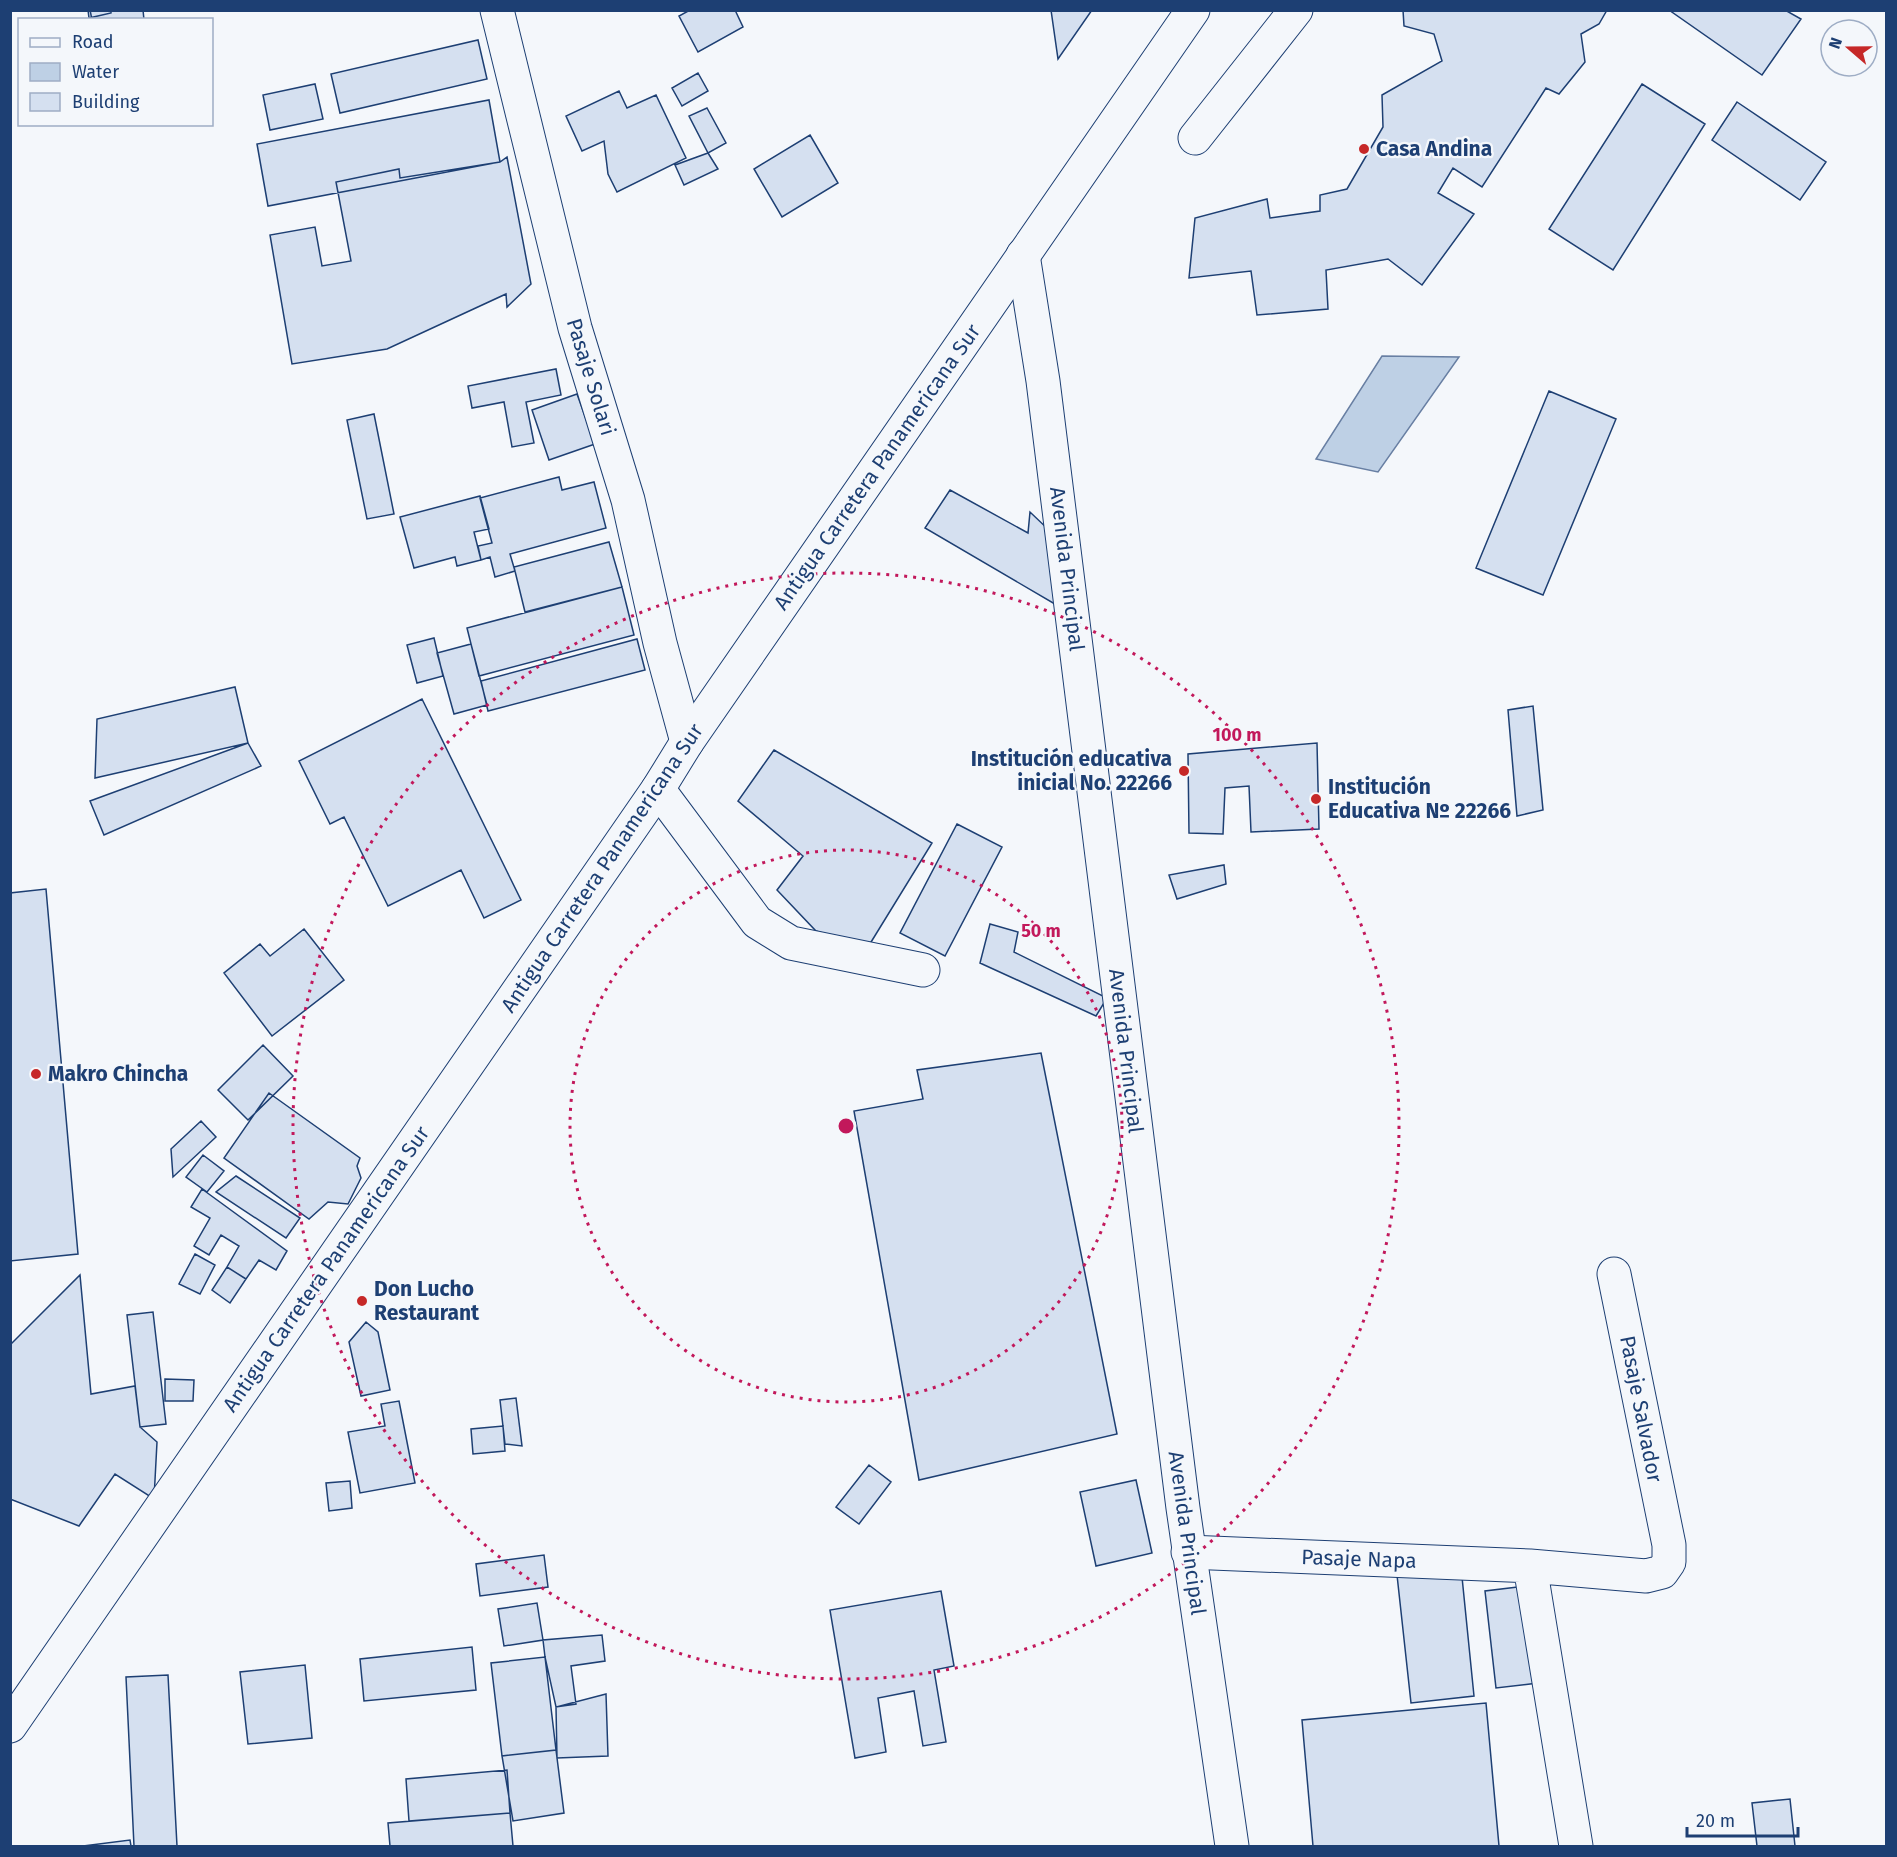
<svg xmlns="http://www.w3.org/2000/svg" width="1897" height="1857" font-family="'Fira Sans',sans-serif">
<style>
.water{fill:#bed0e5;stroke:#687fa3;stroke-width:1.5}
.building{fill:#d5e0f0;stroke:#1d3f73;stroke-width:1.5}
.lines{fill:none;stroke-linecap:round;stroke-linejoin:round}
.minor-casing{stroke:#1d3f73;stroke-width:35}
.major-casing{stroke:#1d3f73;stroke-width:35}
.highway-casing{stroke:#1d3f73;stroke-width:35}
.minor{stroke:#f4f7fb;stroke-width:33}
.major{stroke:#f4f7fb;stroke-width:33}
.highway{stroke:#f4f7fb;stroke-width:33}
.ring{fill:none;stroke:#c2185b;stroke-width:3;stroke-dasharray:3 6}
.poi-dot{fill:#c62828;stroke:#f4f7fb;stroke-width:2}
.labels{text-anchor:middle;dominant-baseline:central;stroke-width:4.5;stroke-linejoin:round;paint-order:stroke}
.poi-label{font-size:21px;font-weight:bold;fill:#1d3f73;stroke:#f4f7fb;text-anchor:start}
.street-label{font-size:21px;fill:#1d3f73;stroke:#f4f7fb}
.centre{fill:#c2185b;stroke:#f4f7fb;stroke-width:3}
.ring-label{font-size:18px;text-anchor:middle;font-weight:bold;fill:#c2185b;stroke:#f4f7fb;stroke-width:4.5;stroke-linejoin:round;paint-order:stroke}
</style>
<rect width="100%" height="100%" fill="#f4f7fb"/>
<path class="water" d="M1382 356 1459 357 1378 472 1316 459Z"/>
<path class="building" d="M88 10H111V13L89 18Z
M90 10H143L144 20H92Z
M690 10H735L743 27 698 52 679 16Z
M1051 10H1092L1058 59Z
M1403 10H1607L1599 24 1581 34 1585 62 1559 94 1546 88 1482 187 1453 168 1438 193 1474 214 1422 285 1388 259 1326 270 1328 309 1257 315 1251 271 1189 278 1195 218 1267 199 1270 218 1320 211V195L1347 189 1383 127 1382 95 1442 61 1434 34 1404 26Z
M1669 10H1785L1801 19 1762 75Z
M478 40 487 79 340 113 331 74Z
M698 73 708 91 682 106 672 88Z
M315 84 323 119 270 130 263 95Z
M1642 84 1705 124 1613 270 1549 229Z
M619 91 627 108 656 95 686 158 617 192 608 174 604 141 582 151 566 116Z
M489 100 500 162 268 206 257 144Z
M1737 102 1826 162 1800 200 1712 140Z
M707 108 726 143 708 153 689 116Z
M810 135 838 183 782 217 754 169Z
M708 153 718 169 684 185 675 165Z
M507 157 531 284 507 307 506 294 387 349 292 364 270 235 315 227 322 266 351 261 336 182 399 169 400 178 500 162Z
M556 369 561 395 526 402 534 443 512 447 504 402 472 408 468 386Z
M1549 391 1616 419 1543 595 1476 568Z
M577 394 595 444 549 460 532 410Z
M374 414 394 514 367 519 347 420Z
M559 477 562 490 594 482 606 528 510 554 515 571 495 577 490 557 481 560 478 546 492 543 480 498Z
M950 490 1028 533 1030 512 1050 531 1060 607 925 528Z
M480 496 489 529 474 532 481 560 457 566 455 557 414 568 400 517Z
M609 542 622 587 525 612 514 567Z
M622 587 634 635 479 676 467 628Z
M434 638 443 676 417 683 407 645Z
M637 639 645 670 488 711 481 681Z
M471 644 487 705 454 714 437 653Z
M235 687 248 743 95 778 97 719Z
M422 699 521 900 484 918 461 870 388 906 344 817 330 824 299 761Z
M1533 706 1543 810 1517 816 1508 710Z
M248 743 261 766 104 835 90 801Z
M1317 743 1319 829 1251 832 1249 786 1225 788 1223 834 1189 833 1188 754Z
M774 750 932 843 868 947 816 931 777 890 803 856 738 801Z
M957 824 1002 847 945 956 900 933Z
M1224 865 1226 884 1177 899 1169 875Z
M46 889 78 1254 10 1261V893Z
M990 924 1018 932 1014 952 1107 998 1096 1016 980 963Z
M304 929 344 980 272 1036 224 973 260 944 270 956Z
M263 1045 293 1076 248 1120 218 1090Z
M1041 1053 1117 1434 919 1480 854 1111 923 1099 917 1070Z
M269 1093 360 1158 357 1166 361 1178 348 1204 328 1202 309 1219 224 1158Z
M201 1121 216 1137 173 1177 171 1149Z
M203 1155 224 1171 207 1192 186 1177Z
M236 1176 300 1218 286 1238 216 1192Z
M202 1189 287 1251 276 1270 259 1260 246 1279 227 1267 239 1246 221 1235 209 1255 194 1246 210 1218 191 1207Z
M195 1254 215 1265 200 1294 179 1284Z
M227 1267 246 1279 230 1303 212 1290Z
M80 1275 91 1394 135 1386 140 1427 157 1442 154 1499 115 1474 79 1526 10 1499V1345Z
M153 1312 166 1424 140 1427 127 1315Z
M366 1322 378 1332 390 1390 361 1396 349 1342Z
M165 1379 194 1380 193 1401H165Z
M516 1398 522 1446 505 1444 500 1400Z
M399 1401 415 1483 360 1493 348 1432 385 1426 381 1404Z
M503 1426 505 1451 473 1454 471 1429Z
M869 1465 891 1482 859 1524 836 1507Z
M1136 1480 1152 1553 1096 1566 1080 1492Z
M350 1481 352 1508 329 1511 326 1483Z
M544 1555 548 1587 480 1596 476 1564Z
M1461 1567 1474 1696 1411 1703 1397 1575Z
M1527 1586 1538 1683 1496 1688 1485 1591Z
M941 1591 954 1666 934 1670 946 1742 923 1746 914 1691 878 1698 886 1752 855 1758 830 1610Z
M537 1603 543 1640 504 1646 498 1609Z
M602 1635 605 1661 571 1666 576 1704 556 1707 545 1657 543 1640Z
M472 1647 476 1690 364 1701 360 1659Z
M545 1657 556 1750 502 1756 491 1663Z
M305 1665 312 1738 248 1744 240 1672Z
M168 1675 177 1846H134L126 1677Z
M606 1694 608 1756 557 1758 556 1707Z
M1486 1703 1499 1846H1313L1302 1720Z
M556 1750 564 1813 513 1821 502 1756Z
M507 1770 510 1813 409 1821 406 1779Z
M1790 1799 1795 1846H1757L1752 1803Z
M510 1813 513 1846H390L388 1823Z
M130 1840 131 1846H83Z"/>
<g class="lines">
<defs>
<path id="minor" d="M497 10 575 328 628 500 660 643 687 742
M1195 138 1296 10
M658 789 757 922 791 943 923 970
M1188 1552 1530 1566 1646 1576 1662 1572 1669 1562V1545L1614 1274
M1530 1566 1576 1846"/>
<path id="major" d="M1023 255 1043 381 1183 1508 1232 1846"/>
<path id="highway" d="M10 1726 658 789 687 742 1193 10"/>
</defs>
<use href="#minor" class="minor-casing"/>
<use href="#major" class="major-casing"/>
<use href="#highway" class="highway-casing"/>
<use href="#minor" class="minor"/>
<use href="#major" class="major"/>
<use href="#highway" class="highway"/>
</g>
<g class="ring">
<circle cx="846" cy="1126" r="276"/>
<circle cx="846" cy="1126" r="553"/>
</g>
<g class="poi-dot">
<circle cx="1364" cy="149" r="6"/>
<circle cx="1184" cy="771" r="6"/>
<circle cx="1316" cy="799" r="6"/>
<circle cx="36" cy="1074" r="6"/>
<circle cx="362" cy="1301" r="6"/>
</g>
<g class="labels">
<g class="poi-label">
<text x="1376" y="149">Casa Andina</text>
<text x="1172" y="759" text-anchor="end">Institución educativa<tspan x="1172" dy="24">inicial No. 22266</tspan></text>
<text x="1328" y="787">Institución<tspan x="1328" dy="24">Educativa Nº 22266</tspan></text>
<text x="48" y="1074">Makro Chincha</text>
<text x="374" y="1289">Don Lucho<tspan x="374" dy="24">Restaurant</tspan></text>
</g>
<g class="street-label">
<text transform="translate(591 377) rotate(73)">Pasaje Solari</text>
<text transform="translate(877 467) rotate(-55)">Antigua Carretera Panamericana Sur</text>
<text transform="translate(1067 569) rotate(83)">Avenida Principal</text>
<text transform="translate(602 868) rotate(-56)">Antigua Carretera Panamericana Sur</text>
<text transform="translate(1126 1051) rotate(83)">Avenida Principal</text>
<text transform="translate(326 1269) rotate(-55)">Antigua Carretera Panamericana Sur</text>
<text transform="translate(1641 1409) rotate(79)">Pasaje Salvador</text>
<text transform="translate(1187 1533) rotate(82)">Avenida Principal</text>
<text transform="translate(1359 1559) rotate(2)">Pasaje Napa</text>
</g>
</g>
<circle cx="846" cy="1126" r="9" class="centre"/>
<g class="ring-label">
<text x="1237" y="741">100 m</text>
<text x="1041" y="937">50 m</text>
</g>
<rect width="1897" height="1857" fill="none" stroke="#1d3f73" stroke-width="24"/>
<rect x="18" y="18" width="195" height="108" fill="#f4f7fb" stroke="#9eadc5" stroke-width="1.5"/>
<rect x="30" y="38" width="30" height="9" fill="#f4f7fb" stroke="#9eadc5" stroke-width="1.5"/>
<text x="72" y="48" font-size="18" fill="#1d3f73">Road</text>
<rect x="30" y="63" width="30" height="18" fill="#bed0e5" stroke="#9eadc5" stroke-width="1.5"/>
<text x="72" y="78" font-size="18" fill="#1d3f73">Water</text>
<rect x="30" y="93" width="30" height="18" fill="#d5e0f0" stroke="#9eadc5" stroke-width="1.5"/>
<text x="72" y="108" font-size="18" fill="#1d3f73">Building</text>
<g transform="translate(1849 48) rotate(290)"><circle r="28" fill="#f4f7fb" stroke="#9eadc5" stroke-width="1.5"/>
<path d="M0-4.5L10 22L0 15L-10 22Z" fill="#c62828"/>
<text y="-9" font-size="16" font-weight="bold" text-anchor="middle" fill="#1d3f73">N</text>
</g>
<path d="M1687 1827v9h111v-9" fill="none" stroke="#1d3f73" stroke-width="3"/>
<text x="1696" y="1827" font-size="18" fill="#1d3f73" stroke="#f4f7fb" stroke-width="4.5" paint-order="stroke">20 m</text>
</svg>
